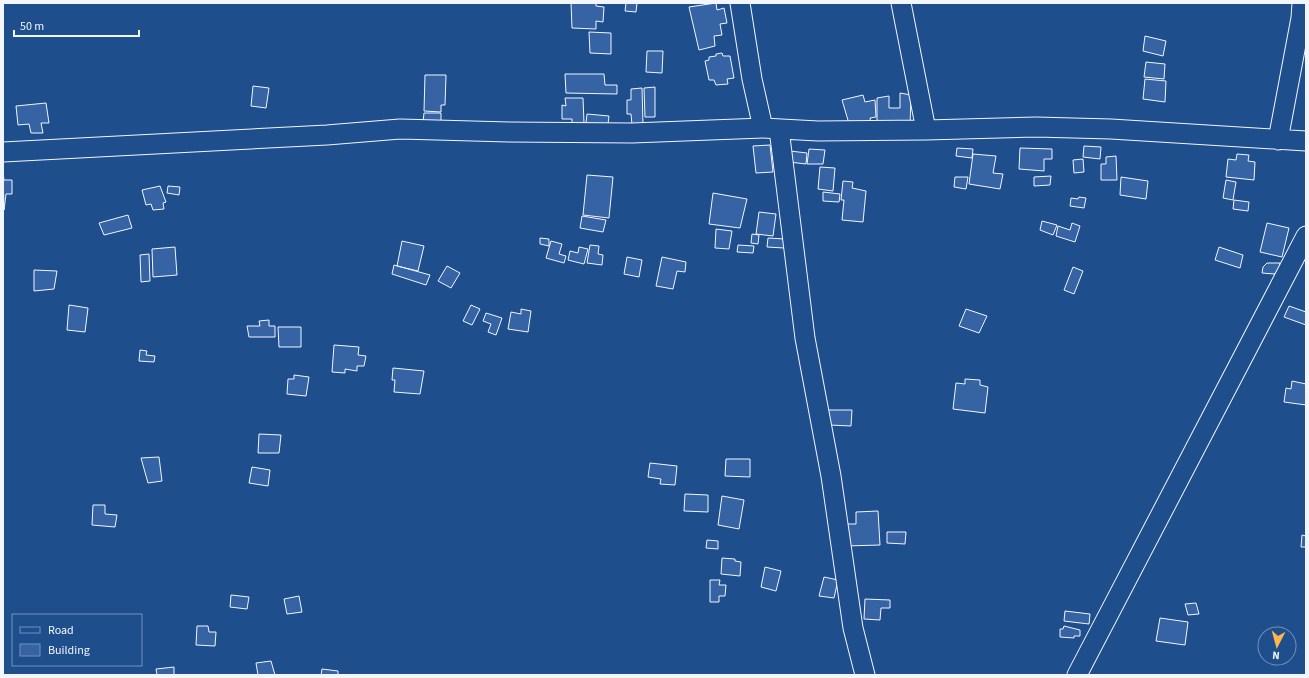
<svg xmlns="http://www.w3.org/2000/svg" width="1309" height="678" font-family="'Source Sans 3',sans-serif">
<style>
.building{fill:#3563a3;stroke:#f2f6ff}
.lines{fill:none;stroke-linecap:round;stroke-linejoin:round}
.minor-casing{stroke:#f2f6ff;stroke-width:21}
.minor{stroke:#1f4e8c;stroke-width:19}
</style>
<rect width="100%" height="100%" fill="#1f4e8c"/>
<path class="building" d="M571 3H596V6L604 7 603 22 596 21V29L572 28Z
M626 3H637L636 12 625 11Z
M716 3 717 10 724 8 727 23 720 24 722 35 714 36 715 46 699 50 689 7Z
M589 32 611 33V54L590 53Z
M1145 36 1166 41 1163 56 1143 51Z
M647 51H663L662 73 646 72Z
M722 53 723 56H730L734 78 727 79 728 84 716 85 714 80H709L705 61 709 60V57L716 56V54Z
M1146 62 1165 64 1164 79 1144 77Z
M565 74H604L605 85H617V94L566 93Z
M425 75H446L445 105H441V112L424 111Z
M1145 79 1166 81 1165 102 1143 99Z
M253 86 269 88 266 108 251 106Z
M655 87V117H645L644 88Z
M642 88 643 125H632L631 114H627V100H631V89Z
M900 93 911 95 910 127 877 125V98L889 96V108H900Z
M863 95 865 102 875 100 876 117 870 118 871 123 850 127 842 100Z
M565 98H583L584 123H572V119H562V105L566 106Z
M46 103 49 123H41L43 133H31L29 124 18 125 16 106Z
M424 113H441V123L423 122Z
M587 114 609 116 608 124 586 123Z
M770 145 773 172 756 173 753 146Z
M1084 146 1101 147 1100 159 1083 157Z
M957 148 973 149 972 158 956 156Z
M1020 148 1052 149V159H1044V171L1019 169Z
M809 149 825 150 823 164H807Z
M790 151 807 153 806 164 789 162Z
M973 154 996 156 993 173 1003 174 1000 189 969 184Z
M1237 154 1249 155 1248 161 1255 162 1254 180 1226 177 1228 159 1236 160Z
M1116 156 1117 180H1101V164H1106V157Z
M1083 159 1084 172 1074 173 1073 160Z
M820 167 835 168 833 191 818 189Z
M3 173 4 180H12V194H6L4 210Z
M587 175 613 177 609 218 583 215Z
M1051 176 1050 185 1034 186V177Z
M955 177H968L966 189 954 187Z
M1121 177 1148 181 1146 199 1120 195Z
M1226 180 1236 182 1233 200 1223 198Z
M843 181 853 182 852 188 866 191 863 222 842 220 844 200H841Z
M160 186 166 202 163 203 164 209 153 210 151 204 146 205 142 190Z
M168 186 180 187 179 195 167 193Z
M823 192 840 194 839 202 823 201Z
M713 193 747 199 740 228 709 224Z
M1079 197 1086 198 1084 208 1070 206 1071 198 1078 199Z
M1234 200 1249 202 1248 211 1233 209Z
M759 212 776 214 773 236 756 234Z
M128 215 132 228 104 235 99 223Z
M582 216 606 220 603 232 580 228Z
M1042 221 1057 225 1053 235 1040 230Z
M1072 223 1080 226 1075 242 1056 236 1058 226 1070 230Z
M1267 223 1289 228 1282 257 1260 252Z
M716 229 732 231 729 249 715 248Z
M752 234 759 235 758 244 751 243Z
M540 238 549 239V246L540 244Z
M768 238 785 239 784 248 767 247Z
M402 241 424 246 418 271 397 266Z
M551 241 562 244 559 254 566 256 564 263 546 258Z
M590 245 599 246 598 254 603 255 602 265 587 263Z
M738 245 754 246 753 253 737 252Z
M175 247 177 275 153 277 152 249Z
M579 247 588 249 584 264 568 260 570 251 578 253Z
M1219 247 1243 255 1240 268 1215 260Z
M149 254 150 281 141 282 140 255Z
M627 257 642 260 639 277 624 274Z
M662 257 686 262 685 272 677 271 673 289 656 286Z
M1267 263H1280L1279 272 1274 274 1262 273 1263 267Z
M394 265 430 275 426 285 392 274Z
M447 266 460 273 451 288 438 281Z
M1073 267 1083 271 1074 294 1064 290Z
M34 270 57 271 54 289 34 291Z
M69 305 88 308 85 332 67 330Z
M471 305 480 309 472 325 463 321Z
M1289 306 1306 312V325L1284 317Z
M521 309 531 311 528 332 508 329 511 312 521 314Z
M966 309 987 316 979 333 959 326Z
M486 313 502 318 496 335 488 332 491 324 483 321Z
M269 320V326H275V337H249L247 326H260L259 321Z
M278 327H301V347H279Z
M334 345 359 347 358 355 366 356 364 366H357V371L345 369V373L332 372Z
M140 350 147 351 146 355 155 356 154 362 139 361Z
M393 368 424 371 420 394 394 392 395 380H392Z
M294 375 309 377 306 396 287 394 288 379H294Z
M965 379 980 380V385L988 387 985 413 953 409 956 383 965 384Z
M1292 381 1306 384V405L1284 402 1286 388 1291 389Z
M828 410H852L851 426 829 425Z
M259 434 281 435 279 453H258Z
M159 457 162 481 148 483 141 458Z
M726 459H750V477L725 476Z
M650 463 677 466 675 485 660 484 661 479 648 477Z
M252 467 270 470 268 486 249 483Z
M685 494 708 495V512L684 511Z
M722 496 744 500 739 529 718 525Z
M93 505H105V514L117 515 115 527 92 525Z
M878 511 880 545 845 546 843 524H856V512Z
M887 532H906L905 544 887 543Z
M1302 535 1306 536V547H1301Z
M707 540 718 541V549L706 548Z
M722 558 735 559V561L741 562 740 576 721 574Z
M765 567 781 571 776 591 761 587Z
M824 577 838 580 834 598 819 596Z
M710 580H720L719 585H726L725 596H719V602H710Z
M231 595 249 597 247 609 230 607Z
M299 596 302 612 287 614 284 599Z
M865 599 890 600V608H881L880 620 864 619Z
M1196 603 1199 614 1188 615 1185 604Z
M1065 611 1090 614 1089 624 1064 621Z
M1160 618 1188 622 1185 645 1156 641Z
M197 626H208L209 632H216L215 646 196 645Z
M1064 626 1080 630V636H1074V638L1060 637V629H1063Z
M271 661 275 675H258L256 663Z
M174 667V675H157L156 669Z
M322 669 338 671V675H321Z"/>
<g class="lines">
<defs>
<path id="minor" d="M740 3 752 79 763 128
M901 3 926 130
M779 129 805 338 831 476 853 628 865 675
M1278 140 1301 18 1302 3
M3 152 327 135 400 129 509 132 632 133 763 128 818 131 926 130 1036 127 1111 129 1306 141
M1077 675 1306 236"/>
</defs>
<use href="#minor" class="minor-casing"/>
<use href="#minor" class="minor"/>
</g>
<rect width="1309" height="678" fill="none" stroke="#f2f6ff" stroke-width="8"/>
<rect x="12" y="614" width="130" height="52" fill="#1f4e8c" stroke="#7391ba"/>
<rect x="20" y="627" width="20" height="6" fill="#1f4e8c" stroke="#7391ba"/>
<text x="48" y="634" font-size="12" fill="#f2f6ff">Road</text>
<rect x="20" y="644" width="20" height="12" fill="#3563a3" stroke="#7391ba"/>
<text x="48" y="654" font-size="12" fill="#f2f6ff">Building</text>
<g transform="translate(1277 646) rotate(186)"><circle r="19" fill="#1f4e8c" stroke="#7391ba"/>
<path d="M0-3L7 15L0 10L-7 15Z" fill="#ffb74d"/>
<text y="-6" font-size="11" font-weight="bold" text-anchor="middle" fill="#f2f6ff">N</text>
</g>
<path d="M14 30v6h125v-6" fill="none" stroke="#f2f6ff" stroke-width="2"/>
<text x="20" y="30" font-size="12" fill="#f2f6ff" stroke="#1f4e8c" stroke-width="3" paint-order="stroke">50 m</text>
</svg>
